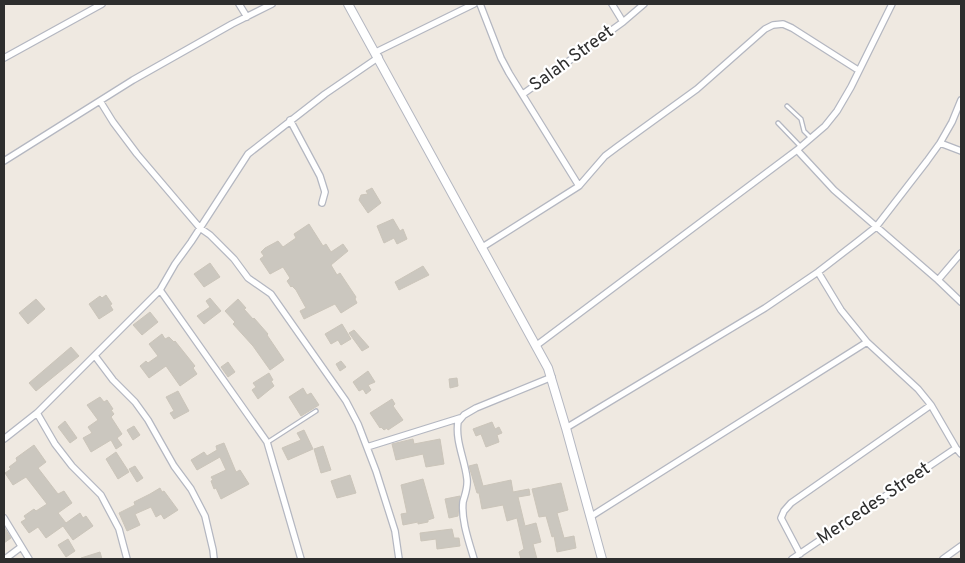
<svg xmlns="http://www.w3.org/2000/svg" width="965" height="563" font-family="Overpass,sans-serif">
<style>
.building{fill:#cbc7bf;stroke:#cbc5ba}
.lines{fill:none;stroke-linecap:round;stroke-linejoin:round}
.service-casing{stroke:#b4b7c1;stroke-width:5.5}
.minor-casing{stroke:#b4b7c1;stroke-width:8}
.tertiary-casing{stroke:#b4b7c1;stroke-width:10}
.service{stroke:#fff;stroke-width:3}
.minor{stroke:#fff;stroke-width:5.5}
.tertiary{stroke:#fff;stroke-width:8}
.labels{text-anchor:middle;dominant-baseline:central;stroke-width:4.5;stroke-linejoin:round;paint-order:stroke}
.street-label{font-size:18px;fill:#2e2e2e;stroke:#fff}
</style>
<rect width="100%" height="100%" fill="#efe9e1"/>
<path class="building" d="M372 188 381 203 368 213 359 200 361 195 368 194 366 191Z
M393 219 400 231 403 229 407 239 397 244 394 238 384 243 377 226Z
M309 224 323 246 326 244 331 252 343 244 348 251 331 265 337 275 340 273 356 297 355 299 357 303 341 313 335 304 304 319 300 311 306 308 296 290 292 286 291 287 287 281 290 278 283 267 270 274 260 259 264 256 261 252 265 248 278 241 283 247 296 238 294 234Z
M210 263 220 277 204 287 194 274Z
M423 266 429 275 399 290 395 282Z
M106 295 112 304 110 305 113 310 99 319 89 304 100 296 102 298Z
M210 298 221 311 204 324 197 316 210 307 206 301Z
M36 299 45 309 28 324 19 313Z
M238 299 246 308 244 309 253 319 254 318 268 334 267 335 284 360 270 370 253 346 233 324 235 322 225 311Z
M150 312 158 322 142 335 133 325Z
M342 324 351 339 341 345 338 340 331 344 325 334Z
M354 330 369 347 362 351 349 333Z
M162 334 165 339 169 337 174 342 175 341 195 366 193 368 197 374 180 386 166 366 149 378 140 366 146 361 148 363 158 356 149 344Z
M71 347 79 356 36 391 29 383Z
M341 361 346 367 340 371 336 364Z
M228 362 235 372 228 377 221 367Z
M368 371 375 382 368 385 371 390 366 394 363 389 359 391 353 382Z
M269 373 273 380 271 381 274 386 258 399 252 390 256 387 253 383Z
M457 378 458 386 450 388 449 379Z
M303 388 307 395 311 393 319 405 301 416 289 397Z
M178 391 189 411 174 419 170 413 174 411 166 397Z
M100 397 104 402 107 400 113 409 111 410 114 414 111 417 122 434 117 438 122 445 116 449 111 440 91 452 83 438 92 433 88 427 98 420 87 405Z
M392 399 395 404 393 406 403 420 388 430 387 428 384 430 381 427 380 428 370 413Z
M65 421 77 438 70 443 58 427Z
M492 422 495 429 499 427 502 433 497 435 499 442 486 447 481 434 476 436 473 429Z
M134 426 140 435 133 440 127 430Z
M304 430 313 449 288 460 282 448 301 440 297 433Z
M413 439 414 444 440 439 444 464 426 467 423 454 396 460 392 444Z
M224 443 236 472 240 470 249 484 221 499 216 488 214 489 211 481 213 480 211 477 226 470 220 457 197 470 191 460 204 452 207 456 217 450 216 446Z
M34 445 46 462 38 468 58 494 64 491 72 503 58 513 66 523 80 513 83 518 86 516 93 526 73 540 63 526 46 538 38 527 29 533 21 522 26 519 24 516 34 509 36 511 47 504 26 477 13 485 5 473 11 469 9 467 17 461 16 458Z
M323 446 331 470 321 473 314 449Z
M116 452 129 472 118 479 106 459Z
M477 464 483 486 511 480 513 492 529 489 530 495 518 497 525 526 536 523 541 542 533 544 537 559H521L519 552 524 549 517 518 507 521 503 505 482 509 479 493H477L469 466Z
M135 466 143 478 137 482 129 469Z
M350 475 356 493 337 498 331 481Z
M423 479 434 518 428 520V522L418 524V522L403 525 401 514 407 513 401 485Z
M561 483 568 510 557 513 564 538 574 536 576 548 557 552 554 536 552 537 546 516 539 517 532 489Z
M160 488 162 492 164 491 178 510 164 519 161 514 156 517 151 507 135 514 140 525 127 531 119 513 135 505 134 502 150 494Z
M460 496 458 516 449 518 445 499Z
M4 527 11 538 4 543Z
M452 529 454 538H459L460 546 437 549 436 539 421 541 420 533Z
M68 539 75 551 66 557 58 545Z
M100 552 102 559H81V558Z"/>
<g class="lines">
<defs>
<path id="service" d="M787 106 801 119 804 131 811 138
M778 123 801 147
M268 442 316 411"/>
<path id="minor" d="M239 4 247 17
M480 4 501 58 509 73 579 186
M612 4 623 22
M376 52 474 4
M4 58 102 4
M523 94 623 22 644 4
M100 101 113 122 137 154 200 228 210 235 234 259 248 278 271 294 346 401 358 424 376 471 395 531 399 559
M290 120 320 176 325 192 322 203
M940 143 961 151
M797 150 834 190 938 280 961 302
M4 161 133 80 232 24 272 4
M481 248 579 186 605 156 617 147 697 89 765 29 773 25 783 24 792 28 858 70
M818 272 841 310 867 342 918 389 931 405 956 448 961 454
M938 280 961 253
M160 290 267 442 301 559
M537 345 797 150 825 126 837 111 851 87 892 4
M95 356 113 380 135 402 148 420 174 466 191 489 205 516 213 550 214 559
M37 413 55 444 72 466 101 495 119 529 127 559
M566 428 765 308 818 272 857 242 876 227 927 161 940 143 952 122 961 100
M4 439 37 413 160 290 175 264 191 242 248 154 325 94 379 57
M367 447 460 418
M590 517 867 342
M4 518 29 559
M800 554 781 518 784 511 791 503 931 405
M5 559 21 547
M474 559C469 542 461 520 463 502 465 494 468 488 467 479 465 460 455 441 458 422L464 415 476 408 552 377
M792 559 956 448
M943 559 961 546"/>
<path id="tertiary" d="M348 4 548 368 566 428 602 559"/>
</defs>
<use href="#service" class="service-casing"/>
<use href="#minor" class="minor-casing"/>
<use href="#tertiary" class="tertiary-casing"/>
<use href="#service" class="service"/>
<use href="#minor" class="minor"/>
<use href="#tertiary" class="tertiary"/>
</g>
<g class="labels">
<g class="street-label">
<text transform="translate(572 59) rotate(-36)">Salah Street</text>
<text transform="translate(874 504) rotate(-34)">Mercedes Street</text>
</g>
</g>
<rect width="965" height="563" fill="none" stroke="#2e2e2e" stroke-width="10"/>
</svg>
